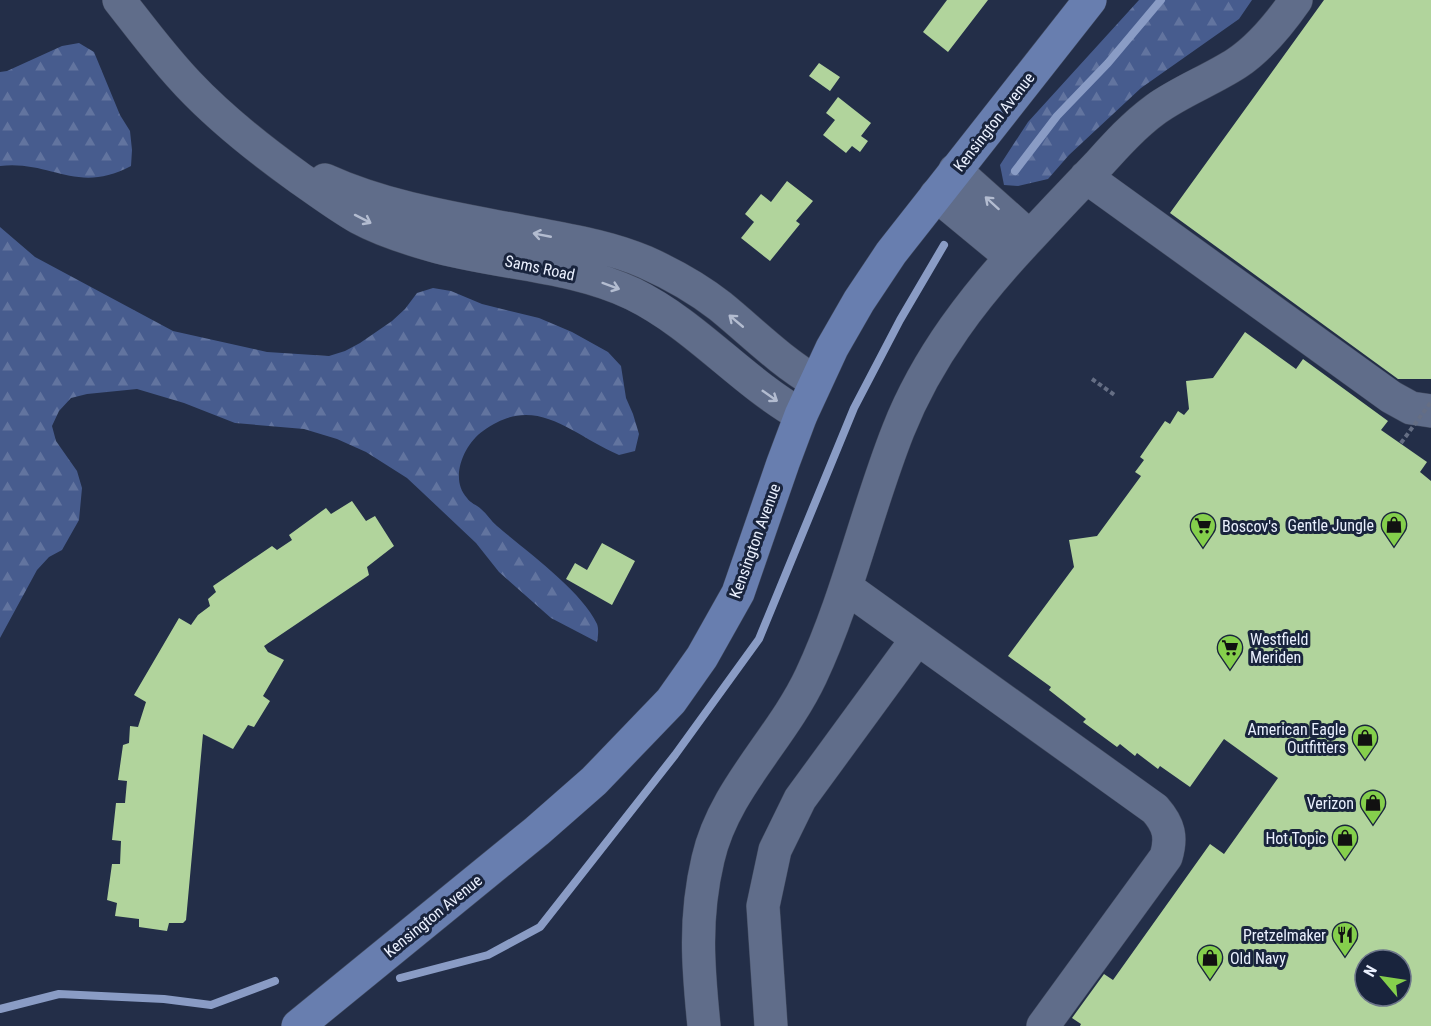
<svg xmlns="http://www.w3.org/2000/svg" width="1431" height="1026" font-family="'Roboto Condensed',sans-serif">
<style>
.forest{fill:url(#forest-firs)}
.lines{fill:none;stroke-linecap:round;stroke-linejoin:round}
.stream{stroke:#8a9cc5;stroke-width:8}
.building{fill:#b1d49c;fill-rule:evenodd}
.minor-casing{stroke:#414a5f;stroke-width:34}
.major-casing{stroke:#414a5f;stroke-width:34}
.path{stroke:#656e84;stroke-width:4;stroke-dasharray:4.5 3;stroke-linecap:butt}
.minor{stroke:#606d8a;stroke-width:33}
.major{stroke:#687eaf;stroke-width:33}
.path-bridge{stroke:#656e84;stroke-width:4;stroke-dasharray:4.5 3;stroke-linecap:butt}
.oneway{stroke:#b3bcd0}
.labels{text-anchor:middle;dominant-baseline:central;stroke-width:6;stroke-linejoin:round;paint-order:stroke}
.street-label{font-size:16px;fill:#eaf0fe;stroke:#19243d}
.poi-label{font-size:16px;fill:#eaf0fe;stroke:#19243d;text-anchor:end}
</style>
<defs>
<pattern id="forest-firs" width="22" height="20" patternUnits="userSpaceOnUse" patternTransform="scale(1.5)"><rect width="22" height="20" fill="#475c8e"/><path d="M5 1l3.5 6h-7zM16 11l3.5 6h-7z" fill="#62749f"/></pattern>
</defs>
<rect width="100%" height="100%" fill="#232e48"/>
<path class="forest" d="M1139 0H1252L1239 19 1141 88 1069 155 1048 179 1018 186 1004 185 1000 165 1028 122Z
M79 43 94 52 120 115 130 131 132 150 131 166C77 195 51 160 0 166V72L7 71 62 46Z
M0 227 35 257 173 331 267 352 329 356 345 351 360 343 392 321 405 309 417 293 433 288 451 291 482 304 539 318 572 332 608 352 621 366 626 398 633 414 639 434 635 451 619 455C570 434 536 392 483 431 464 444 449 479 467 498 470 503 477 505 481 509 487 514 491 521 497 526 526 551 581 590 597 624 599 629 598 637 597 642L551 618 499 572 476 543 423 493 407 478 366 452 337 439 304 429 235 423 184 403 137 389 87 394 71 398 59 411 52 426 56 441 77 471 82 488 79 520 62 550 49 557 37 570 0 638Z"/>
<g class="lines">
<path class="stream" d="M1015 171 1057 116 1108 63 1161 0
M400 978 488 955 540 927 675 755 759 639 854 408 900 320 944 245
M0 1009 59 994 164 999 211 1005 275 981"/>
</g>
<path class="building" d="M947 0H988L948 52 923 32Z
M1324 0H1431V379H1398L1170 213Z
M819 63 840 77 830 91 809 76Z
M838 97 871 123 861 136 868 141 860 152 852 146 846 153 823 135 835 120 826 113Z
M787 181 813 201 796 221 800 224 770 261 741 238 754 222 745 214 761 194 771 202Z
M1245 332 1296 369 1303 359 1388 421 1381 430 1427 462 1420 472 1431 481V1026H1080L1081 1024 1072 1018 1104 974 1113 980 1210 844 1224 854 1278 778 1224 739 1190 787 1160 766 1158 769 1137 753 1135 756 1120 744 1117 747 1083 722 1086 719 1049 690 1051 687 1008 656 1074 567 1069 540 1097 536 1141 476 1135 472 1144 460 1140 457 1165 421 1170 424 1178 411 1184 415 1189 409 1186 381 1213 378ZM1365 960H1401V996H1365Z
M352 501 366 521 375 516 394 546 367 567 369 575 264 646 268 652 284 660 263 696 270 701 254 727 248 725 233 749 203 734 186 920 183 923H169L167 931 139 927V919L115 916 117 903 107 900 112 864H120L121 841 112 840 116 803H125L127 781 118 780 123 745 129 743 130 726 138 727 146 702 134 695 179 618 191 625 198 615 210 606 208 599 216 592 213 586 272 546 277 550 292 540 289 535 326 508 331 514Z
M602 543 635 561 612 605 566 579 575 563 587 570Z"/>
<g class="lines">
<defs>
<path id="minor" d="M119 0C141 28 163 58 188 84 221 119 259 149 298 177 318 191 338 206 359 218 381 230 406 238 431 245 497 264 570 264 633 294 696 325 741 381 801 415
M955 170 1030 237
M1086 177 1391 397 1411 408 1431 411
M325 180C391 210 465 220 536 234 573 241 610 247 645 262 672 274 697 288 720 306 752 332 780 361 816 382
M936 195 1011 257
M847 588 1155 809C1169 825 1172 837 1166 857L1043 1026
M704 1026C698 967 694 918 708 859 724 789 781 740 811 676 848 597 866 512 898 431 927 357 976 294 1030 237 1052 213 1075 189 1098 165 1116 145 1134 125 1156 109 1181 91 1211 80 1237 63 1261 47 1280 23 1296 0
M771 1026 763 906 775 850 800 799 917 639"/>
<path id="major" d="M298 1026 537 831 594 781 671 701 702 657 738 593 783 463 801 415 832 348 859 301 891 253 1090 0"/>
</defs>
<use href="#minor" class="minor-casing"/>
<use href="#major" class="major-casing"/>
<path class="path" d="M1092 379 1116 396"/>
<use href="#minor" class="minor"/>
<use href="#major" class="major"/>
<path class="path-bridge" d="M1401 443 1431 402"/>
</g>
<defs><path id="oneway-shaft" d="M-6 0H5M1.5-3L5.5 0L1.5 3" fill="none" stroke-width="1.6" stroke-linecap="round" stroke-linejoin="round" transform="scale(1.5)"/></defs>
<g class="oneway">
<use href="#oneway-shaft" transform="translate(992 203) rotate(-138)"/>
<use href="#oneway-shaft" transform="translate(363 219) rotate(27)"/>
<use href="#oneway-shaft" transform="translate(542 235) rotate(-169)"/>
<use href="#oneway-shaft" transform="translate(611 286) rotate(20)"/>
<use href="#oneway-shaft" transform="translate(736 321) rotate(-140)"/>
<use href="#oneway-shaft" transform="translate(770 396) rotate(35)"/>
</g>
<defs>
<symbol id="shop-pin" viewBox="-11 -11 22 30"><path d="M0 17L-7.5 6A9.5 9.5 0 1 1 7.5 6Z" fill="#85cf4c" stroke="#19243d"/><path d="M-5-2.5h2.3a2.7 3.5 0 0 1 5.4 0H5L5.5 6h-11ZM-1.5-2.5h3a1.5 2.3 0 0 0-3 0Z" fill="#111"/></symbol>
<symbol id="supermarket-pin" viewBox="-11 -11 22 30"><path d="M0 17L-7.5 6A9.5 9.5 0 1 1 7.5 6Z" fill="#85cf4c" stroke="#19243d"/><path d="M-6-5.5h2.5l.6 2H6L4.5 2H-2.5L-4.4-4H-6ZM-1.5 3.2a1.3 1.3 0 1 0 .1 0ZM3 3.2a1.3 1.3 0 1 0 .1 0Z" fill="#111"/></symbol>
<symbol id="restaurant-pin" viewBox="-11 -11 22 30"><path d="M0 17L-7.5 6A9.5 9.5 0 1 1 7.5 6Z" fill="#85cf4c" stroke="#19243d"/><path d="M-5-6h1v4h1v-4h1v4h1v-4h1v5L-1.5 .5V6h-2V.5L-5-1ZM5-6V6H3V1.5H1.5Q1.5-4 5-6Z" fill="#111"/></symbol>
</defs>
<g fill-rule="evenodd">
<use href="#shop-pin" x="1379" y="510" width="30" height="40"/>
<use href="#supermarket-pin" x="1188" y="511" width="30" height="40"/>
<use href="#supermarket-pin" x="1215" y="633" width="30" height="40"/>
<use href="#shop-pin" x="1350" y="723" width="30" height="40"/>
<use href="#shop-pin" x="1358" y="788" width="30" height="40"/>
<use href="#shop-pin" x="1330" y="823" width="30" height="40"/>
<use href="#restaurant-pin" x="1330" y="920" width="30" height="40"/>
<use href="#shop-pin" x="1195" y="943" width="30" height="40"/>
</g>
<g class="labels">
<g class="street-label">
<text transform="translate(994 122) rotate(-52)">Kensington Avenue</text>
<text transform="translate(540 268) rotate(12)">Sams Road</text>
<text transform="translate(755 541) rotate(-70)">Kensington Avenue</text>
<text transform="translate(433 916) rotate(-39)">Kensington Avenue</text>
</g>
<g class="poi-label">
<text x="1374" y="525">Gentle Jungle</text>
<text x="1222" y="526" text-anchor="start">Boscov's</text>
<text x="1250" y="639" text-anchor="start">Westfield<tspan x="1250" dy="18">Meriden</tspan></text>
<text x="1346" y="729">American Eagle<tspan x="1346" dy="18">Outfitters</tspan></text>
<text x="1354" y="803">Verizon</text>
<text x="1326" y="838">Hot Topic</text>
<text x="1326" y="935">Pretzelmaker</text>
<text x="1230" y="958" text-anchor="start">Old Navy</text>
</g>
</g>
<g transform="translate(1383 978) rotate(299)"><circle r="28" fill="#19243d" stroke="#6d768a" stroke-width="1.5"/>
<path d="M0-4.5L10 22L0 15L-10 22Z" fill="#85cf4c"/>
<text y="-9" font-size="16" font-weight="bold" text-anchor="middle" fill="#eaf0fe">N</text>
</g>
</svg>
